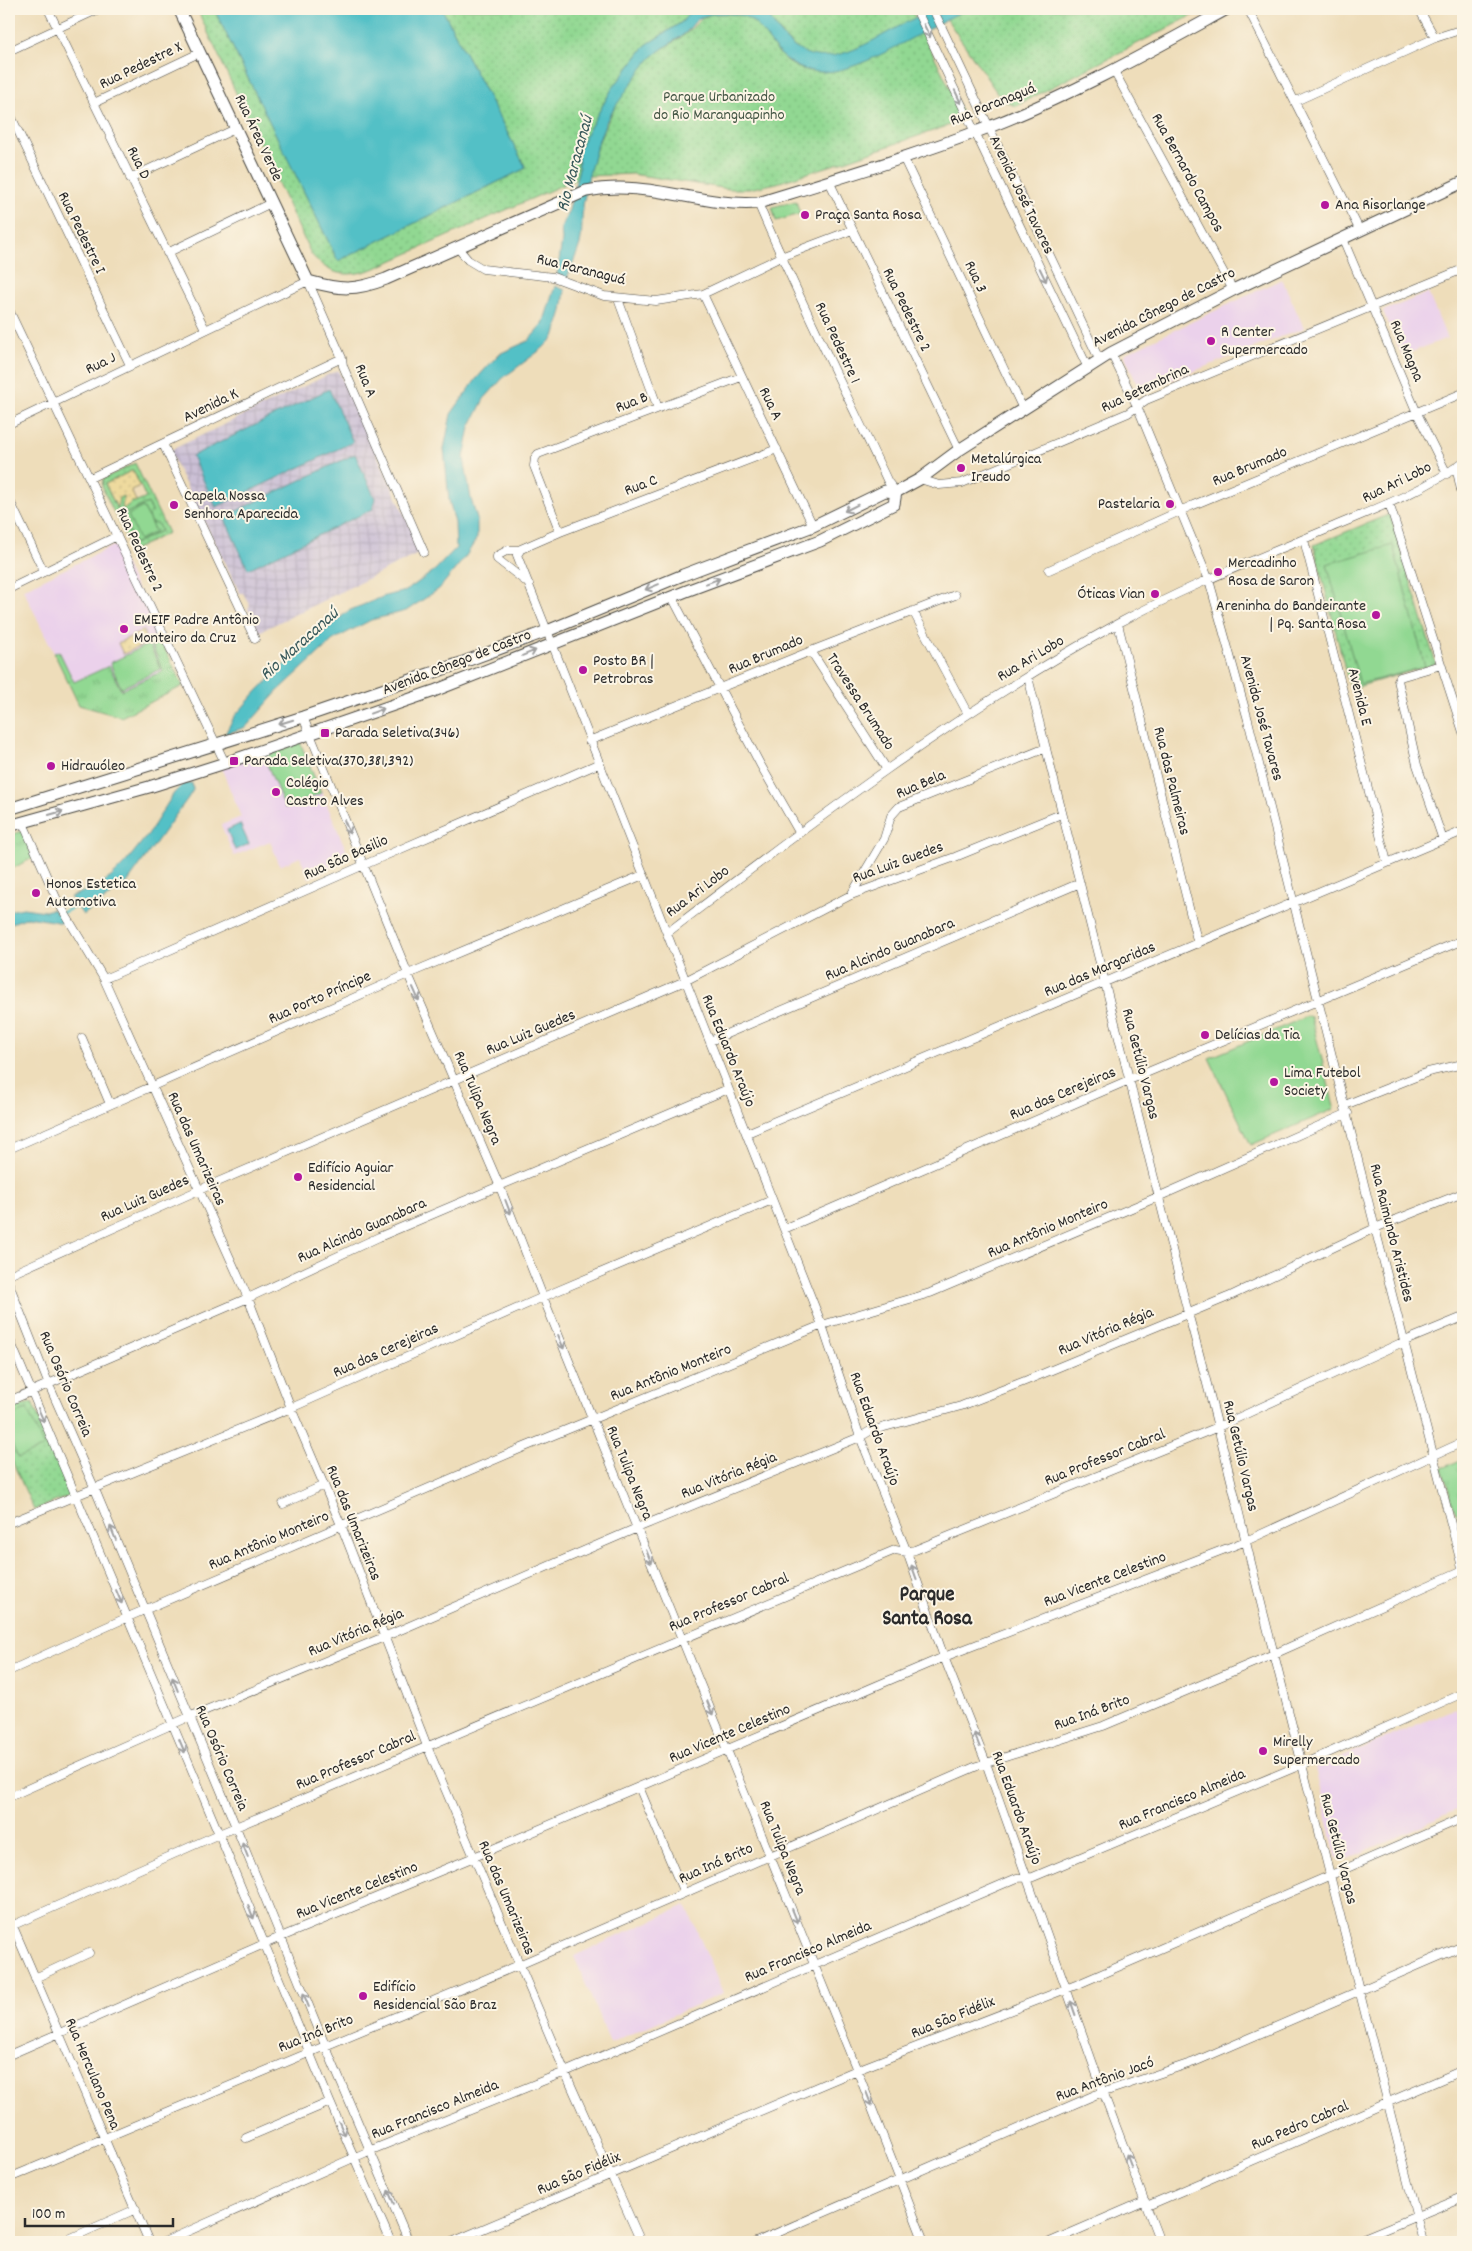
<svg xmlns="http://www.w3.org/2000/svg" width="1472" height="2251" font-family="Dekko,sans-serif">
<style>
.built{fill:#ebd1eb}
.industrial{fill:url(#industrial-grid)}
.grass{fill:url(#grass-tufts);stroke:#5e825e}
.sand{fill:url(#sand-dots);stroke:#8c8264}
.park{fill:url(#park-dots);stroke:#5e825e;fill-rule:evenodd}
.pitch{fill:#91d892;stroke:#5e825e}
.water{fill:#52c0c6;stroke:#3e7678}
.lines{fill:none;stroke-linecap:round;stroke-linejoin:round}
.stream{stroke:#52c0c6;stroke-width:3}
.minor-casing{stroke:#484640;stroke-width:9}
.secondary-casing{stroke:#484640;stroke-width:13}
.minor{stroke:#fff;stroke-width:8}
.secondary{stroke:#fff;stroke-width:11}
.oneway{stroke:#a0a0a0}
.poi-dot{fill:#b5179e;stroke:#fcf5e5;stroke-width:2}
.labels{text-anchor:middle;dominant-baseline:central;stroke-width:4;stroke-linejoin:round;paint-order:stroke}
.street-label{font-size:16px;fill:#2b2b2b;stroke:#fcf5e5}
.park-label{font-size:16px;fill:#445645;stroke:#fcf5e5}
.poi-label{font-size:16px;fill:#2b2b2b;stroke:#fcf5e5;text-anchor:start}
.water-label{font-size:18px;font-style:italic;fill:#37585a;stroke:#fcf5e5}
.district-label{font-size:21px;font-weight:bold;fill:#2b2b2b;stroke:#fcf5e5}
</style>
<defs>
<pattern id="industrial-grid" width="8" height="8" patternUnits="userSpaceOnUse" patternTransform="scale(1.25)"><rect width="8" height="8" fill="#cbbfd5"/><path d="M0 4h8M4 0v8" fill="none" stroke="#aea4b7"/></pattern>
<pattern id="grass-tufts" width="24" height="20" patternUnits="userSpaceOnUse" patternTransform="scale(1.25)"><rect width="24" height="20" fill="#91d892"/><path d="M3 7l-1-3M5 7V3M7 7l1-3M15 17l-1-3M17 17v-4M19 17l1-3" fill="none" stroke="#7dba7e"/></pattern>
<pattern id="sand-dots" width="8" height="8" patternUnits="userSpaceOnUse" patternTransform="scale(1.25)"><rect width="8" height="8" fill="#eeda9e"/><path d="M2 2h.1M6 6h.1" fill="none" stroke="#cb8" stroke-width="1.8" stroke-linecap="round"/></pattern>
<pattern id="park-dots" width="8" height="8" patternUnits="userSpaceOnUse" patternTransform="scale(1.25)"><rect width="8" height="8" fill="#91d892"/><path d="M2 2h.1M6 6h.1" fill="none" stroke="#7dba7e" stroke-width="1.8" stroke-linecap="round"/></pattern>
</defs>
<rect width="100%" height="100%" fill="#fcf5e5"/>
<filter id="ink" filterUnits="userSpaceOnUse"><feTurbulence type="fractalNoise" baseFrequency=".02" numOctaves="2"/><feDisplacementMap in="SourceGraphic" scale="10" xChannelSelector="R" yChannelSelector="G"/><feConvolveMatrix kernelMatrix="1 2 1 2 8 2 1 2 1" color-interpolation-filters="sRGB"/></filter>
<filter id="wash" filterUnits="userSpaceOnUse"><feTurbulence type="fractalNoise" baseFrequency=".0096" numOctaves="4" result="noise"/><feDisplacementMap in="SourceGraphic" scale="20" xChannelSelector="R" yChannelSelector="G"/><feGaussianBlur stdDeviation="1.12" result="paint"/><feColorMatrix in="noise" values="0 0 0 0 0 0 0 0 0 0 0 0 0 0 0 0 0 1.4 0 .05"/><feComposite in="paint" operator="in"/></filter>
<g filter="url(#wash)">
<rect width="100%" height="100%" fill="#eeddba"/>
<path class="built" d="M1282 279 1304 328 1141 392 1124 354Z
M1428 293 1447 338 1402 356 1383 311Z
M113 546 117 547 183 686 121 717 79 705 23 589Z
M300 741 350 859 309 878 300 857 280 866 270 841 234 856 221 825 241 817 221 767Z
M1456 1708 1463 1727V1807L1343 1861 1337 1860 1315 1768Z
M686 1905 723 1993 610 2043 574 1956Z"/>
<path class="industrial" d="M338 370 422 552 259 632 248 609 250 605 243 593H240L169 451Z"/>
<path class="grass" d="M148 503 152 511 148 517 143 508 139 539 155 532 151 523 158 524 162 531 134 544 122 518 124 514Z
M160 639 183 686 121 717 79 705 54 653 59 651 74 682 109 666 121 690 163 671 151 644Z
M23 831 33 858 11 869 9 865V835Z
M1463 1459V1537L1442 1468Z"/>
<path class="sand" d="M133 470 140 486 131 490 137 503 122 510 123 496 118 510 105 484Z
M144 630 145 641 147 643 123 654 118 643Z"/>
<path class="park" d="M197 9H214L338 261 526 168 442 9H696L689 13 682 22 646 45 612 89 584 138 577 160 579 168 576 179 373 269C346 278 330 276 311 254Z
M765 9H911L916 19C892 32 841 64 813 57 792 51 774 27 765 9Z
M968 9H1205L1015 106 1002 100 946 18Z
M710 14C721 14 741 12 751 19 767 31 773 53 791 64 829 88 889 50 922 31L962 113 959 121 956 123 842 162 777 183 749 189H729L632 174 588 176C598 135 621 88 651 58 662 47 678 41 689 31 698 23 698 20 710 14Z
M135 463 168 533 132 551 102 487 103 479ZM133 470 146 498 137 502H132L122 510 123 496 119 498 117 509 105 484ZM148 503 152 511 148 517 151 523 158 524 161 531 134 544 122 518 124 514Z
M1390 514 1436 664 1350 689 1314 545Z
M32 1402 72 1495 34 1510 9 1454V1411Z"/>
<path class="pitch" d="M796 201 800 214 776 221 772 207Z
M143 507 155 532 139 540 128 515Z
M1393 545 1425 667 1360 684 1327 564Z
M149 644 161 669 121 688 110 663Z
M300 742 321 793 285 808 264 757Z
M1308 1016 1311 1017 1334 1106 1332 1110 1251 1145 1209 1058Z
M27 1409 44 1447 18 1458 9 1438V1417Z"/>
<path class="water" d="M214 9H442L526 168 338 261Z
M696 9H765C812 102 870 34 933 10 943 6 958 9 968 9 927 26 865 72 823 72 771 72 769 20 739 15 726 13 709 12 698 19 692 24 689 31 683 35 672 42 661 49 652 57 643 66 636 77 629 87 621 99 612 110 606 122 594 149 588 177 583 206 581 219 583 231 580 244 577 256 570 266 567 279L557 275 562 240 561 228 569 210 579 168 578 152 584 138 612 89 646 45 682 22 689 13Z
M555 286 565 290 562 311 554 337 543 348 503 378 484 399 470 427 464 458 471 499 477 519V538L466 556 439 589 406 611 371 620 333 640 277 692 246 727 225 734 234 717 258 690 283 666 348 611 385 596 406 591 435 570 456 548 455 523 449 500 444 449 451 414 477 378 499 354 528 341 543 324Z
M329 389 353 442 216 507 192 456Z
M355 454 375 498 373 509 248 569 224 517Z
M192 783 193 790 188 798 127 883 83 915 70 897 96 887 111 877 126 862 149 833 174 793 183 784Z
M240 824 249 844 235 850 227 830Z
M23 908 45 911 53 909 64 923 28 917 9 924V911Z"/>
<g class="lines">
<path class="stream" d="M55 916 79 905"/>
</g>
</g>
<g filter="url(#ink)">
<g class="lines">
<defs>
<path id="minor" d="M48 9 205 329
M916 9 1087 366
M933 9 1099 359
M1248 9 1360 231
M1419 9 1435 38
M9 51 99 9
M1114 71 1233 290
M1296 101 1435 38 1463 29
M94 103 199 53
M9 112 130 365
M903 157 1023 409
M130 178 235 129
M829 181 959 450
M758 203C798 297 844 389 888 482L896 492
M1343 239 1417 413 1447 474
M457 247 468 260 483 269 553 277 604 296 656 301 703 294 781 257 852 230
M167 253 271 203
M703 294 813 526
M618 299 658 408
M9 310 225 763
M1111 353 1137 406 1209 580 1248 720 1375 1228 1463 1571
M9 424 308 281 342 358 343 366 424 552
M163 444 255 639
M777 449 560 532 521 549 517 555 822 1325 860 1437 907 1552 944 1657 986 1763 1103 2092 1160 2242
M1456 467 1463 499
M90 478 342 358
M920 479 939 485 962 483 1128 413 1146 400 1463 269
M9 499 44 572
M1389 503 1463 732
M560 532 534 466 535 458 538 454 741 377
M1304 540 1387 862
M519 550H508L497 556V559L529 584
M1049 570 1191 506 1463 393
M9 589 117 536
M672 597 760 764 799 832
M913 611 968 714
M1118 624 1198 944
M811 651 886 768
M1441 665 1400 677 1398 680 1417 765 1443 840
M1028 677 1188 1313C1220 1426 1244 1540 1274 1654 1324 1850 1373 2046 1423 2242
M303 717 408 974 500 1187 543 1297 861 2080 924 2242
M589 741 811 651 955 595
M23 823 58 902 104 979 248 1298 291 1408 341 1525 427 1746 565 2072 641 2242
M851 895 884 839 891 816 899 807 1046 748
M667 933C812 822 957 712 1117 624 1185 587 1259 558 1330 528 1375 509 1424 491 1463 462
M104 979 373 861 600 763
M82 1038 110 1104
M710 1041 1080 883
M1345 1105 1428 1072 1463 1064
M747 1133 1463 831
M9 1149 408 974 643 875
M784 1229 1129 1080 1463 940
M9 1275 199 1190 685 981 851 895 955 857 1061 814
M9 1284 49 1385 94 1487 236 1827 325 2045 409 2242
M9 1338 219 1834 330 2102 391 2242
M9 1401 248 1298 379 1237 728 1089
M283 1504 324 1485
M9 1523 291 1408 543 1297 772 1200
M9 1671 128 1617 522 1448 822 1325 930 1293 1160 1196 1348 1113
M639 1787 684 1893
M9 1797 189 1717 384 1637 637 1528 860 1437 870 1431 961 1406 1025 1381 1228 1297 1375 1228 1463 1193
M9 1917 149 2242
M9 1927 219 1834 895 1550 907 1552 915 1550 1218 1427 1405 1341 1463 1317
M35 1978 89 1953
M9 2055 264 1944 474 1857 944 1657 1246 1541 1463 1442
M246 2138 330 2102
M9 2178 519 1965 977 1766 1103 1726 1274 1654 1463 1570
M1147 2206 1463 2070
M62 2242 136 2209
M164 2242 369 2151 565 2072 1017 1878 1033 1877 1303 1764 1463 1693
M452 2242 857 2070 1076 1985 1463 1818
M756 2242 1095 2095 1194 2062 1463 1946
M1050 2242 1145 2201
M1354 2242 1463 2197"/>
<path id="secondary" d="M179 9 308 281C340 290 355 291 386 279L586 191C649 179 698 207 758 203 836 179 914 156 989 127 1072 95 1150 51 1227 9
M9 809 303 717 458 664 547 631 683 575 813 526 885 491 896 492 920 479 959 450 1111 353 1233 290 1463 182
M9 826 149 787 225 763 434 691 689 590 820 541 894 504 896 492"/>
</defs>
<use href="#minor" class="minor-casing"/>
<use href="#secondary" class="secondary-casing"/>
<use href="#minor" class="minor"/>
<use href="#secondary" class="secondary"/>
</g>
<defs><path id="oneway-shaft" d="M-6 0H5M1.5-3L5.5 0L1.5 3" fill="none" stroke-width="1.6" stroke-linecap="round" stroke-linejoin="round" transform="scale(1.25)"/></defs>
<g class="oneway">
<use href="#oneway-shaft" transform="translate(927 31) rotate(64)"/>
<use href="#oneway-shaft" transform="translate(958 97) rotate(65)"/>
<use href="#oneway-shaft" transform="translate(1043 275) rotate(64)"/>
<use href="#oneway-shaft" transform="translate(851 508) rotate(154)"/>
<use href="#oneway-shaft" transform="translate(713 581) rotate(-20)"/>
<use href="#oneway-shaft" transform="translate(652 587) rotate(158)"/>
<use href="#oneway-shaft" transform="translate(529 653) rotate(-22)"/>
<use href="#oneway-shaft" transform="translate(377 711) rotate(-20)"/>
<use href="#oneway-shaft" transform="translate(286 722) rotate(163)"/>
<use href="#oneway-shaft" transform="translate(56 813) rotate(-16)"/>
<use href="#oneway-shaft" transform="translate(347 827) rotate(68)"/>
<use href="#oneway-shaft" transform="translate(416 994) rotate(66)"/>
<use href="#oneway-shaft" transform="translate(508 1207) rotate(69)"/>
<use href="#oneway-shaft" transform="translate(561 1342) rotate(68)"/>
<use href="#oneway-shaft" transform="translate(41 1415) rotate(66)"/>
<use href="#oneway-shaft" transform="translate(113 1533) rotate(-112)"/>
<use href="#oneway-shaft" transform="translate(649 1557) rotate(68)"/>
<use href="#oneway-shaft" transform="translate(914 1572) rotate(-110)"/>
<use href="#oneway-shaft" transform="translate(119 1597) rotate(67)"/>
<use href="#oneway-shaft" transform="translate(175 1684) rotate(-112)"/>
<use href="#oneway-shaft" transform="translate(710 1708) rotate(68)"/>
<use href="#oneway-shaft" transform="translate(977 1740) rotate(-111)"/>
<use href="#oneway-shaft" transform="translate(182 1746) rotate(67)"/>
<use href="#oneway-shaft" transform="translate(245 1850) rotate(-112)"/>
<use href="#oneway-shaft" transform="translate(251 1912) rotate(68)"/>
<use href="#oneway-shaft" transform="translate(795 1916) rotate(68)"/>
<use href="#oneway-shaft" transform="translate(306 2000) rotate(-112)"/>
<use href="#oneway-shaft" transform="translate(1073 2008) rotate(-109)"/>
<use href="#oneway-shaft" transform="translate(869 2099) rotate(69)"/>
<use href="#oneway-shaft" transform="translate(342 2129) rotate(66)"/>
<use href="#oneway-shaft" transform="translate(1129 2161) rotate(-111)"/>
<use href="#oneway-shaft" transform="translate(391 2197) rotate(-113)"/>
</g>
</g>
<g class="poi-dot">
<circle cx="1325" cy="205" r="5"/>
<circle cx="805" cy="215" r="5"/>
<circle cx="1211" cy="341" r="5"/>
<circle cx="961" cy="468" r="5"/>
<circle cx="1170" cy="504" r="5"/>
<circle cx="174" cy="505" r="5"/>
<circle cx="1218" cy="572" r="5"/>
<circle cx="1155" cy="594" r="5"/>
<circle cx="1376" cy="615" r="5"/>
<circle cx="124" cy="629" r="5"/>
<circle cx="583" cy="670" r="5"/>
<rect x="320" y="728" width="10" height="10" rx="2.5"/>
<rect x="229" y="756" width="10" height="10" rx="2.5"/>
<circle cx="51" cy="766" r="5"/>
<circle cx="276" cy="792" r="5"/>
<circle cx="36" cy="893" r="5"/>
<circle cx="1205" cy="1035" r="5"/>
<circle cx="1274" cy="1082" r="5"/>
<circle cx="298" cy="1177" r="5"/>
<circle cx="1263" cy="1751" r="5"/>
<circle cx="363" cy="1996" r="5"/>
</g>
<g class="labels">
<g class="street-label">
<text transform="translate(141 66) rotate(-26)">Rua Pedestre X</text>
<text transform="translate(993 105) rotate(-22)">Rua Paranaguá</text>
<text transform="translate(258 138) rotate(65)">Rua Área Verde</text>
<text transform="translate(138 163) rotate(64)">Rua D</text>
<text transform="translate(1187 173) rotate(61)">Rua Bernardo Campos</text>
<text transform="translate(1021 195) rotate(64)">Avenida José Tavares</text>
<text transform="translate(81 233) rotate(64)">Rua Pedestre I</text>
<text transform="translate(581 270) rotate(14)">Rua Paranaguá</text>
<text transform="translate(975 277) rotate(65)">Rua 3</text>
<text transform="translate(1164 308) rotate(-27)">Avenida Cônego de Castro</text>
<text transform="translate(906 310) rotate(64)">Rua Pedestre 2</text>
<text transform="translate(837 343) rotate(65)">Rua Pedestre 1</text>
<text transform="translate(1406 351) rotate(67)">Rua Magna</text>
<text transform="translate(101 364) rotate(-26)">Rua J</text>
<text transform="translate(365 381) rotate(68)">Rua A</text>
<text transform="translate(1145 389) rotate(-25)">Rua Setembrina</text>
<text transform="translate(632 403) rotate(-21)">Rua B</text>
<text transform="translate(770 404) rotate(64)">Rua A</text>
<text transform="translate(211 406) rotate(-26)">Avenida K</text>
<text transform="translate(1250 467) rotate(-23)">Rua Brumado</text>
<text transform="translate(1397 483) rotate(-26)">Rua Ari Lobo</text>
<text transform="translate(641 486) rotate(-21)">Rua C</text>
<text transform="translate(139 550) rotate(65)">Rua Pedestre 2</text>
<text transform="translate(766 655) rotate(-23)">Rua Brumado</text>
<text transform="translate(1031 659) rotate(-31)">Rua Ari Lobo</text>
<text transform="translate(457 663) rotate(-21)">Avenida Cônego de Castro</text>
<text transform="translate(1359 697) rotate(76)">Avenida E</text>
<text transform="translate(860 702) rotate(57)">Travessa Brumado</text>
<text transform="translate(1261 718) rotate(75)">Avenida José Tavares</text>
<text transform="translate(1171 781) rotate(76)">Rua das Palmeiras</text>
<text transform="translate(921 785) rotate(-23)">Rua Bela</text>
<text transform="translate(346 858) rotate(-24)">Rua São Basilio</text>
<text transform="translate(898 863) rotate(-20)">Rua Luiz Guedes</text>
<text transform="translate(698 892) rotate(-37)">Rua Ari Lobo</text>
<text transform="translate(890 950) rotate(-23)">Rua Alcindo Guanabara</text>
<text transform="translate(1100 970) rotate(-23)">Rua das Margaridas</text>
<text transform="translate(320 998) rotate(-24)">Rua Porto Príncipe</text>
<text transform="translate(531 1033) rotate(-23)">Rua Luiz Guedes</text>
<text transform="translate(728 1051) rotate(68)">Rua Eduardo Araújo</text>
<text transform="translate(1140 1064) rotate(76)">Rua Getúlio Vargas</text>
<text transform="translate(1063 1094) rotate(-23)">Rua das Cerejeiras</text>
<text transform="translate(477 1098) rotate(67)">Rua Tulipa Negra</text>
<text transform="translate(196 1149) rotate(66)">Rua das Umarizeiras</text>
<text transform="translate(145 1199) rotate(-24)">Rua Luiz Guedes</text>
<text transform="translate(1048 1229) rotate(-23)">Rua Antônio Monteiro</text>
<text transform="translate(362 1231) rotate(-24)">Rua Alcindo Guanabara</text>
<text transform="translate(1391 1233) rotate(76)">Rua Raimundo Aristides</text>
<text transform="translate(1106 1332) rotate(-23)">Rua Vitória Régia</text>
<text transform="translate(386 1351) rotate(-24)">Rua das Cerejeiras</text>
<text transform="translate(671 1373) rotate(-22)">Rua Antônio Monteiro</text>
<text transform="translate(65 1384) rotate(67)">Rua Osório Correia</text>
<text transform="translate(874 1429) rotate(70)">Rua Eduardo Araújo</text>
<text transform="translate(1240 1456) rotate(77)">Rua Getúlio Vargas</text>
<text transform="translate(1105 1458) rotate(-22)">Rua Professor Cabral</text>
<text transform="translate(629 1473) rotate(68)">Rua Tulipa Negra</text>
<text transform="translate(729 1476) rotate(-22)">Rua Vitória Régia</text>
<text transform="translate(353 1523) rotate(68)">Rua das Umarizeiras</text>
<text transform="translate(269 1541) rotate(-23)">Rua Antônio Monteiro</text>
<text transform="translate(1105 1580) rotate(-21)">Rua Vicente Celestino</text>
<text transform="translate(729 1603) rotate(-23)">Rua Professor Cabral</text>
<text transform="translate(356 1633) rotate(-23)">Rua Vitória Régia</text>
<text transform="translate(1092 1713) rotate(-20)">Rua Iná Brito</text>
<text transform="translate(730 1734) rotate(-23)">Rua Vicente Celestino</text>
<text transform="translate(221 1758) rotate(67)">Rua Osório Correia</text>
<text transform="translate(356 1761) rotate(-23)">Rua Professor Cabral</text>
<text transform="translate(1182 1800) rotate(-23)">Rua Francisco Almeida</text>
<text transform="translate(1016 1808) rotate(70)">Rua Eduardo Araújo</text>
<text transform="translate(782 1848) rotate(68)">Rua Tulipa Negra</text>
<text transform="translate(1338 1849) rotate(76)">Rua Getúlio Vargas</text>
<text transform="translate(716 1864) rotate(-24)">Rua Iná Brito</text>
<text transform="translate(357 1891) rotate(-22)">Rua Vicente Celestino</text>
<text transform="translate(506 1898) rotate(67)">Rua das Umarizeiras</text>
<text transform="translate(808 1952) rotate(-23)">Rua Francisco Almeida</text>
<text transform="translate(953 2018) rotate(-22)">Rua São Fidélix</text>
<text transform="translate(316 2034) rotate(-22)">Rua Iná Brito</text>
<text transform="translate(92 2074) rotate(67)">Rua Herculano Pena</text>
<text transform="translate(1105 2080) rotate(-20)">Rua Antônio Jacó</text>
<text transform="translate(435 2110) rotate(-22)">Rua Francisco Almeida</text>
<text transform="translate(1300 2126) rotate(-23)">Rua Pedro Cabral</text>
<text transform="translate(579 2174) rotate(-23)">Rua São Fidélix</text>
</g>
<g class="park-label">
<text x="719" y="97">Parque Urbanizado<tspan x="719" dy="18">do Rio Maranguapinho</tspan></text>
</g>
<g class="poi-label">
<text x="1335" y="205">Ana Risorlange</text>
<text x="815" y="215">Praça Santa Rosa</text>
<text x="1221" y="332">R Center<tspan x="1221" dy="18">Supermercado</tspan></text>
<text x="971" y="459">Metalúrgica<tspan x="971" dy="18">Ireudo</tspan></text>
<text x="184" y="496">Capela Nossa<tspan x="184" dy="18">Senhora Aparecida</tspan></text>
<text x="1160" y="504" text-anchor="end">Pastelaria</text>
<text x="1228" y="563">Mercadinho<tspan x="1228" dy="18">Rosa de Saron</tspan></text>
<text x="1145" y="594" text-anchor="end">Óticas Vian</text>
<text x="1366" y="606" text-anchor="end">Areninha do Bandeirante<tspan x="1366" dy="18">| Pq. Santa Rosa</tspan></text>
<text x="134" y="620">EMEIF Padre Antônio<tspan x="134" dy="18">Monteiro da Cruz</tspan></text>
<text x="593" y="661">Posto BR |<tspan x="593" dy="18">Petrobras</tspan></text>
<text x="335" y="733">Parada Seletiva(346)</text>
<text x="244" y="761">Parada Seletiva(370,381,392)</text>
<text x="61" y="766">Hidrauóleo</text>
<text x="286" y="783">Colégio<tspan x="286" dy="18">Castro Alves</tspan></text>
<text x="46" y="884">Honos Estetica<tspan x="46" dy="18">Automotiva</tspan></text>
<text x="1215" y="1035">Delícias da Tia</text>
<text x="1284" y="1073">Lima Futebol<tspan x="1284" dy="18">Society</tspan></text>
<text x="308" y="1168">Edifício Aguiar<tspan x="308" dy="18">Residencial</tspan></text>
<text x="1273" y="1742">Mirelly<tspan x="1273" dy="18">Supermercado</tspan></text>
<text x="373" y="1987">Edifício<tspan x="373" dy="18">Residencial São Braz</tspan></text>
</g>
<g class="water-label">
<text transform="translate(576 164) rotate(-75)">Rio Maracanaú</text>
<text transform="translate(300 645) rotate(-42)">Rio Maracanaú</text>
</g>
<g class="district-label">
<text x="927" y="1596">Parque<tspan x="927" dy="24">Santa Rosa</tspan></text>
</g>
</g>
<rect width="1472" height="2251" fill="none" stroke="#fcf5e5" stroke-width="30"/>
<path d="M25 2218v8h148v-8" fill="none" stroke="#2b2b2b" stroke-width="2.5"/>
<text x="32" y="2218" font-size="15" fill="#2b2b2b" stroke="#fcf5e5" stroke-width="4" paint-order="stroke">100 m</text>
</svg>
